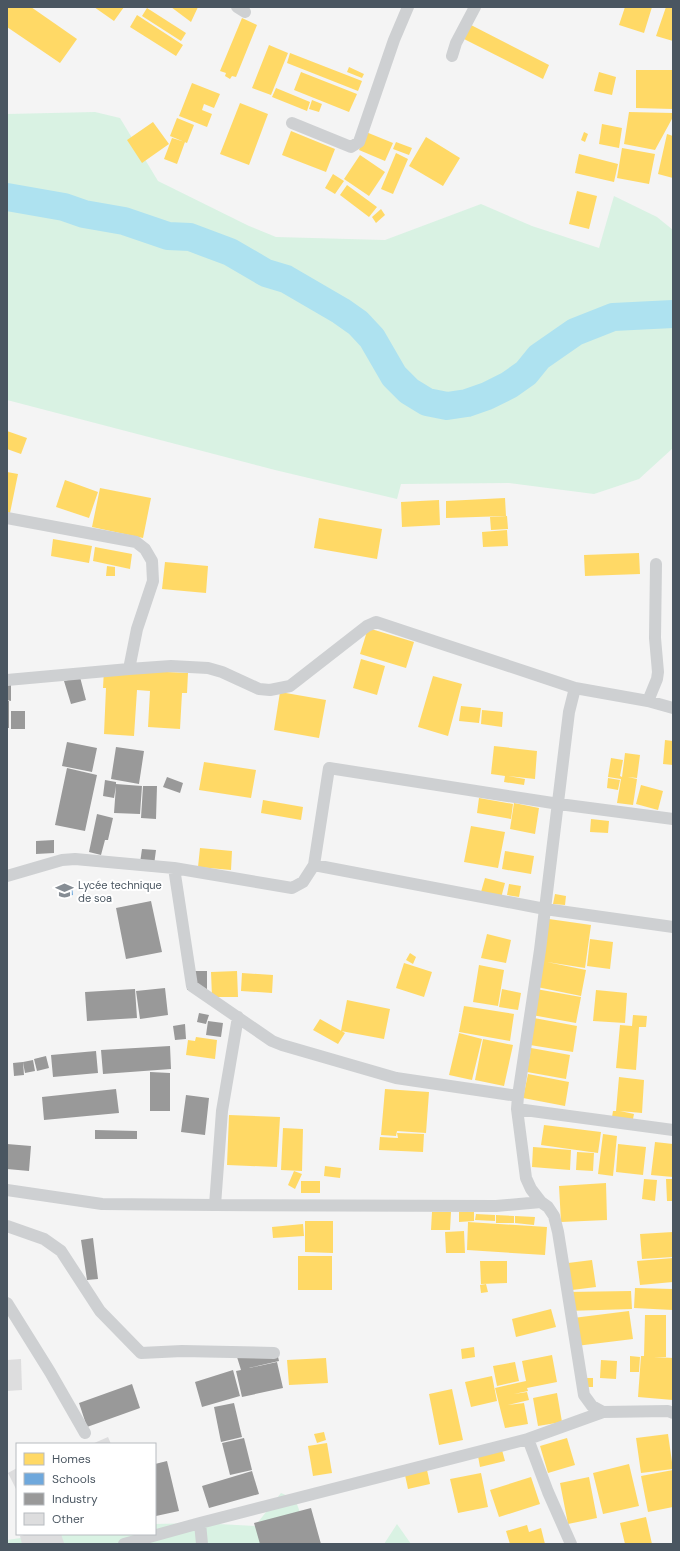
<svg xmlns="http://www.w3.org/2000/svg" width="680" height="1551" font-family="'DM Sans',sans-serif">
<style>
.green{fill:#d9f2e3}
.homes{fill:#ffd966}
.schools{fill:#6fa8dc}
.industry{fill:#999}
.lines{fill:none;stroke-linecap:round;stroke-linejoin:round}
.river{stroke:#aee2f0;stroke-width:28}
.building{fill:#ddddde}
.minor{stroke:#ced0d2;stroke-width:12}
.labels{text-anchor:middle;dominant-baseline:central;stroke-width:4;stroke-linejoin:round;paint-order:stroke}
.poi-label{font-size:11px;fill:#4a5661;stroke:#fff;text-anchor:start}
</style>
<rect width="100%" height="100%" fill="#f4f4f4"/>
<path class="green" d="M95 112 120 118 158 181 249 226 276 237 385 240 481 204 532 226 599 248 614 196 657 217 673 230V448L639 479 594 494 509 483 401 484 397 499 275 470 7 400V114Z
M281 1493 295 1499 312 1544H7V1540L48 1534H155V1524L200 1523 255 1526Z
M397 1524 411 1544H384Z"/>
<path class="homes" d="M7 7H31L77 39 60 63 7 27Z
M94 7H124L114 21Z
M171 7H198L191 22Z
M625 7H652L644 33 619 25Z
M666 7H673V41L656 36Z
M147 8 186 33 181 41 142 16Z
M137 15 183 45 176 56 130 27Z
M242 18 257 25 236 77 232 76 230 79 225 76 226 73 220 71Z
M471 25 549 65 543 79 464 39Z
M269 45 288 53 271 95 252 88Z
M290 53 362 81 358 91 287 63Z
M349 67 364 74 362 78 347 72Z
M636 70H673V109L636 108Z
M301 72 357 94 349 112 294 90Z
M599 72 616 77 612 95 594 91Z
M192 83 220 94 214 108 204 104 202 110 212 114 207 127 179 116Z
M276 88 310 102 307 111 272 97Z
M312 100 322 104 319 112 309 109Z
M240 103 268 114 249 165 220 154Z
M629 112 673 113V117L655 150 624 144Z
M177 118 194 125 187 143 170 136Z
M153 122 169 144 142 163 127 140Z
M602 124 622 128 619 148 599 144Z
M291 131 335 149 326 172 282 155Z
M366 132 393 143 385 161 359 150Z
M584 132 588 134 585 142 581 140Z
M667 134 673 136V178L658 174Z
M426 137 460 158 443 186 409 166Z
M172 138 185 142 177 164 164 159Z
M396 142 412 148 409 155 393 149Z
M622 148 655 154 649 184 617 178Z
M396 153 408 159 393 194 381 189Z
M579 154 618 164 614 182 575 173Z
M360 155 385 172 369 196 344 179Z
M333 174 344 181 335 194 325 188Z
M347 185 377 207 369 217 340 195Z
M577 191 597 196 589 229 569 224Z
M381 209 385 215 376 223 372 217Z
M7 431 27 438 21 454 7 449Z
M7 472 18 474 10 513 7 512Z
M65 480 98 492 89 518 56 507Z
M100 488 151 498 143 538 92 527Z
M505 498 506 516 446 518V501Z
M439 500 440 525 402 527 401 502Z
M507 516 508 529 491 530 490 517Z
M319 518 382 529 377 559 314 548Z
M507 530 508 546 483 547 482 532Z
M53 539 92 546 89 563 51 556Z
M95 547 132 554 130 569 93 561Z
M639 553 640 574 585 576 584 555Z
M165 562 208 566 206 593 162 589Z
M107 566 115 567V576H106Z
M368 628 414 642 406 668 360 654Z
M361 659 385 666 377 695 353 688Z
M104 669 188 673 187 693H182L180 729 148 727 150 691 137 690 134 736 104 734 106 688H103Z
M433 676 462 684 448 736 418 727Z
M280 692 326 700 319 738 274 730Z
M461 706 481 708 479 723 459 721Z
M482 710 503 712 502 727 481 724Z
M665 740 673 741V765L663 764Z
M494 746 537 751 535 779 508 776 525 779 524 785 504 782 505 776 491 774Z
M625 753 640 755 637 778 628 777 637 779 633 805 617 803 621 779 608 777 611 758 623 760 620 776 622 777Z
M204 762 256 770 251 798 199 790Z
M608 778 620 780 618 790 607 788Z
M641 785 663 791 658 810 636 804Z
M479 798 513 804 511 819 477 813Z
M263 800 303 807 301 820 261 813Z
M514 803 539 808 535 834 510 829Z
M591 819 609 821 608 833 590 832Z
M471 826 505 832 498 868 464 862Z
M200 848 232 851 231 870 198 867Z
M505 851 534 856 531 874 502 869Z
M485 878 505 883 501 898 481 892Z
M509 884 521 886 519 897 507 895Z
M555 894 566 896 565 905 553 904Z
M549 919 591 925 585 968 547 962 586 970 581 996 537 987Z
M487 934 511 940 506 963 481 958Z
M590 939 613 942 610 969 587 966Z
M410 953 416 957 413 964 406 960Z
M404 963 432 972 424 997 396 988Z
M479 965 504 970 498 1006 473 1002Z
M237 971 238 997H212L211 972Z
M242 973 273 975 272 993 241 991Z
M502 989 521 993 518 1010 499 1007Z
M536 989 581 997 576 1023 532 1015Z
M596 990 627 993 625 1023 593 1021Z
M347 1000 390 1009 384 1039 341 1031Z
M464 1006 514 1014 510 1041 459 1032Z
M633 1015 647 1016 646 1027H639L636 1070 616 1068 620 1025 632 1026Z
M534 1018 577 1026 573 1052 530 1045Z
M320 1019 345 1033 338 1044 313 1030Z
M459 1033 482 1039 472 1080 449 1075Z
M196 1037 217 1040 215 1059 186 1055 188 1040 195 1041Z
M483 1039 513 1045 504 1086 475 1080Z
M531 1048 570 1055 566 1079 527 1072Z
M528 1074 569 1082 565 1106 523 1098Z
M619 1077 644 1080 642 1113 620 1111 634 1114 633 1119 612 1117 613 1111H616Z
M385 1089 429 1092 426 1133 397 1131 396 1136 381 1135Z
M229 1115 280 1117 277 1167 227 1165Z
M544 1125 601 1132 598 1153 541 1145Z
M283 1128 303 1129 302 1171 281 1170Z
M397 1133 424 1134 423 1152 379 1150 380 1137 398 1138Z
M603 1134 617 1136 613 1176 598 1174Z
M655 1142 673 1144V1177L651 1175Z
M618 1144 646 1147 643 1175 616 1172Z
M533 1147 571 1150 570 1170 532 1167Z
M577 1152 594 1153 593 1171 576 1170Z
M325 1166 341 1168 340 1178 324 1176Z
M294 1171 302 1174 295 1189 288 1185Z
M644 1179 657 1180 655 1201 642 1199Z
M666 1179H673V1201H667Z
M301 1181H320V1193H301Z
M606 1183 607 1220 561 1222 559 1186Z
M432 1212H451L450 1230H431Z
M459 1212H474V1221L459 1222Z
M476 1214 495 1215V1221L475 1220Z
M496 1215 514 1216V1223H496Z
M515 1216 535 1217 534 1225 515 1223Z
M305 1221H333V1253L305 1252Z
M468 1222 547 1227 545 1255 467 1250Z
M303 1224 304 1236 273 1238 272 1227Z
M464 1231 465 1253H446L445 1232Z
M673 1232V1257L642 1259 640 1234Z
M298 1256H332V1290H298Z
M673 1258V1282L640 1285 637 1261Z
M592 1260 596 1287 572 1290 568 1263Z
M480 1261H507V1283L481 1284Z
M486 1284 488 1292 481 1293 480 1285Z
M635 1288 673 1289V1310L634 1308Z
M631 1291 632 1309 567 1311V1292Z
M551 1309 556 1327 516 1337 512 1319Z
M629 1311 633 1339 576 1346 573 1318Z
M645 1315H666V1357H654L673 1358V1400L638 1397 641 1356H644Z
M474 1347 475 1357 462 1359 461 1349Z
M552 1355 557 1382 527 1388 528 1391 514 1394 527 1392 529 1400 508 1405 524 1403 528 1424 505 1428 495 1388 526 1381 522 1361Z
M630 1356 640 1357 639 1372H630Z
M326 1358 328 1383 289 1385 287 1360Z
M601 1360 617 1361 616 1379 600 1378Z
M515 1362 519 1381 497 1386 493 1366Z
M492 1376 497 1401 471 1407 465 1382Z
M586 1378H593V1387H587Z
M452 1389 463 1440 439 1445 429 1394Z
M557 1393 562 1422 538 1426 533 1398Z
M324 1432 326 1440 317 1443 314 1434Z
M668 1434 673 1469 641 1473 636 1438Z
M567 1438 575 1465 548 1473 540 1446Z
M327 1443 332 1473 313 1476 308 1446Z
M502 1450 505 1461 480 1467 478 1456Z
M629 1464 639 1506 603 1514 593 1473Z
M427 1470 430 1484 408 1489 405 1475Z
M673 1470V1507L648 1512 641 1476Z
M481 1473 488 1507 458 1513 450 1479Z
M531 1477 540 1504 499 1517 490 1490Z
M589 1477 597 1518 568 1524 560 1483Z
M646 1517 652 1544H625L620 1523Z
M527 1525 529 1532 541 1528 545 1544H510L506 1531Z"/>
<path class="schools" d="M72 885 73 895 63 897 61 886Z"/>
<path class="industry" d="M80 677 86 700 71 704 64 681Z
M7 685H11V701L7 700Z
M7 701H9V728H7Z
M11 711H25V729H11Z
M67 742 97 748 92 772 62 766Z
M116 747 144 751 139 784 111 779Z
M67 768 97 775 85 831 55 825Z
M167 777 183 783 180 793 163 787Z
M105 780 116 782V784L142 786 140 814 114 813 116 786 114 798 103 796Z
M143 786H157L156 819 141 818Z
M97 814 113 818 108 840H105L101 855 89 852Z
M54 840V853L36 854V841Z
M142 849 156 850 154 865 140 863Z
M151 901 162 952 126 959 116 908Z
M187 971H207V990H187Z
M165 988 168 1015 140 1019 136 991Z
M135 989 137 1018 87 1021 85 992Z
M199 1013 209 1015 206 1024 197 1022Z
M208 1021 223 1023 221 1037 206 1035Z
M185 1024 186 1039 175 1040 173 1026Z
M170 1046 171 1069 103 1074 101 1050Z
M96 1051 98 1073 53 1077 51 1055Z
M46 1056 49 1068 37 1071 34 1059Z
M33 1060 35 1071 25 1073 23 1062Z
M23 1062 24 1075 14 1076 13 1063Z
M150 1072 170 1073V1111H150Z
M116 1089 119 1113 44 1120 42 1097Z
M186 1095 209 1098 205 1135 181 1132Z
M95 1130 137 1131V1139H95Z
M7 1144 31 1146 29 1171 7 1169Z
M93 1238 98 1279 87 1280 81 1240Z
M276 1348 279 1361 249 1368 277 1362 283 1388 242 1397 236 1371 241 1370 237 1357Z
M233 1370 240 1396 202 1407 195 1382Z
M132 1384 140 1408 87 1427 79 1403Z
M234 1403 242 1437 221 1442 214 1407Z
M244 1438 252 1470 230 1475 222 1443Z
M167 1461 179 1511 156 1516 155 1464Z
M252 1471 259 1494 209 1508 202 1486Z
M311 1508 321 1544H260L254 1523Z"/>
<g class="lines">
<path class="river" d="M7 197 64 207 84 214 124 221 168 236 190 237 230 252 266 273 286 279 341 311 358 323 372 338 394 376 409 391 427 402 447 406 467 403 487 396 509 385 526 373 539 357 575 332 613 317 673 314"/>
</g>
<path class="building" d="M21 1359 22 1390 7 1391V1360Z
M108 1437 111 1444H92Z
M17 1468V1491L8 1473Z
M28 1534H61L64 1543 22 1544 20 1536Z"/>
<g class="lines">
<path class="minor" d="M237 7 245 12
M452 56 456 43 475 7
M292 123 351 147 359 142 394 40 408 7
M7 518 136 542 145 549 152 561 153 581 137 629 129 669
M7 680 129 669 171 666 208 668 222 672 259 689 270 690 290 686 367 626 376 622 575 688
M648 701 657 679 658 672 655 638 656 564
M314 865 329 768 559 804 673 819
M174 868 192 986 272 1041 282 1045 396 1078 518 1096 517 1109 673 1130
M7 876 62 860 75 859 174 868 292 888 303 882 314 865 545 909 673 927
M238 1017 222 1111 215 1205 496 1206 541 1202
M518 1096 540 950 569 712 575 688 648 701 673 708
M517 1109 526 1178 531 1189 541 1202 548 1207 554 1216 558 1232 584 1395 592 1406 603 1412 668 1411 673 1413
M7 1190 102 1204 215 1205
M7 1226 44 1239 61 1251 100 1311 141 1353 182 1351 274 1353
M7 1303 50 1372 85 1433
M528 1439 603 1412
M200 1523 202 1544
M124 1544 200 1523 528 1439 548 1492 571 1544"/>
</g>
<defs>
<symbol id="school-bare" viewBox="-9 -9 18 18"><path d="M0-5L7-2L0 1L-7-2ZM-4 1L0 2.5L4 1V4Q0 6-4 4Z" fill="#868d94" stroke="#fff" stroke-width="2.5" paint-order="stroke"/></symbol>
</defs>
<g fill-rule="evenodd">
<use href="#school-bare" x="52" y="878" width="25" height="25"/>
</g>
<g class="labels">
<g class="poi-label">
<text x="78" y="885">Lycée technique<tspan x="78" dy="13">de soa</tspan></text>
</g>
</g>
<rect width="680" height="1551" fill="none" stroke="#4a5661" stroke-width="16"/>
<rect x="16" y="1443" width="140" height="92" fill="#ffffff" stroke="#b7bbc0"/>
<rect x="24" y="1453" width="20" height="12" fill="#ffd966" stroke="#b7bbc0"/>
<text x="52" y="1463" font-size="12" fill="#4a5661">Homes</text>
<rect x="24" y="1473" width="20" height="12" fill="#6fa8dc" stroke="#b7bbc0"/>
<text x="52" y="1483" font-size="12" fill="#4a5661">Schools</text>
<rect x="24" y="1493" width="20" height="12" fill="#999999" stroke="#b7bbc0"/>
<text x="52" y="1503" font-size="12" fill="#4a5661">Industry</text>
<rect x="24" y="1513" width="20" height="12" fill="#ddddde" stroke="#b7bbc0"/>
<text x="52" y="1523" font-size="12" fill="#4a5661">Other</text>
</svg>
